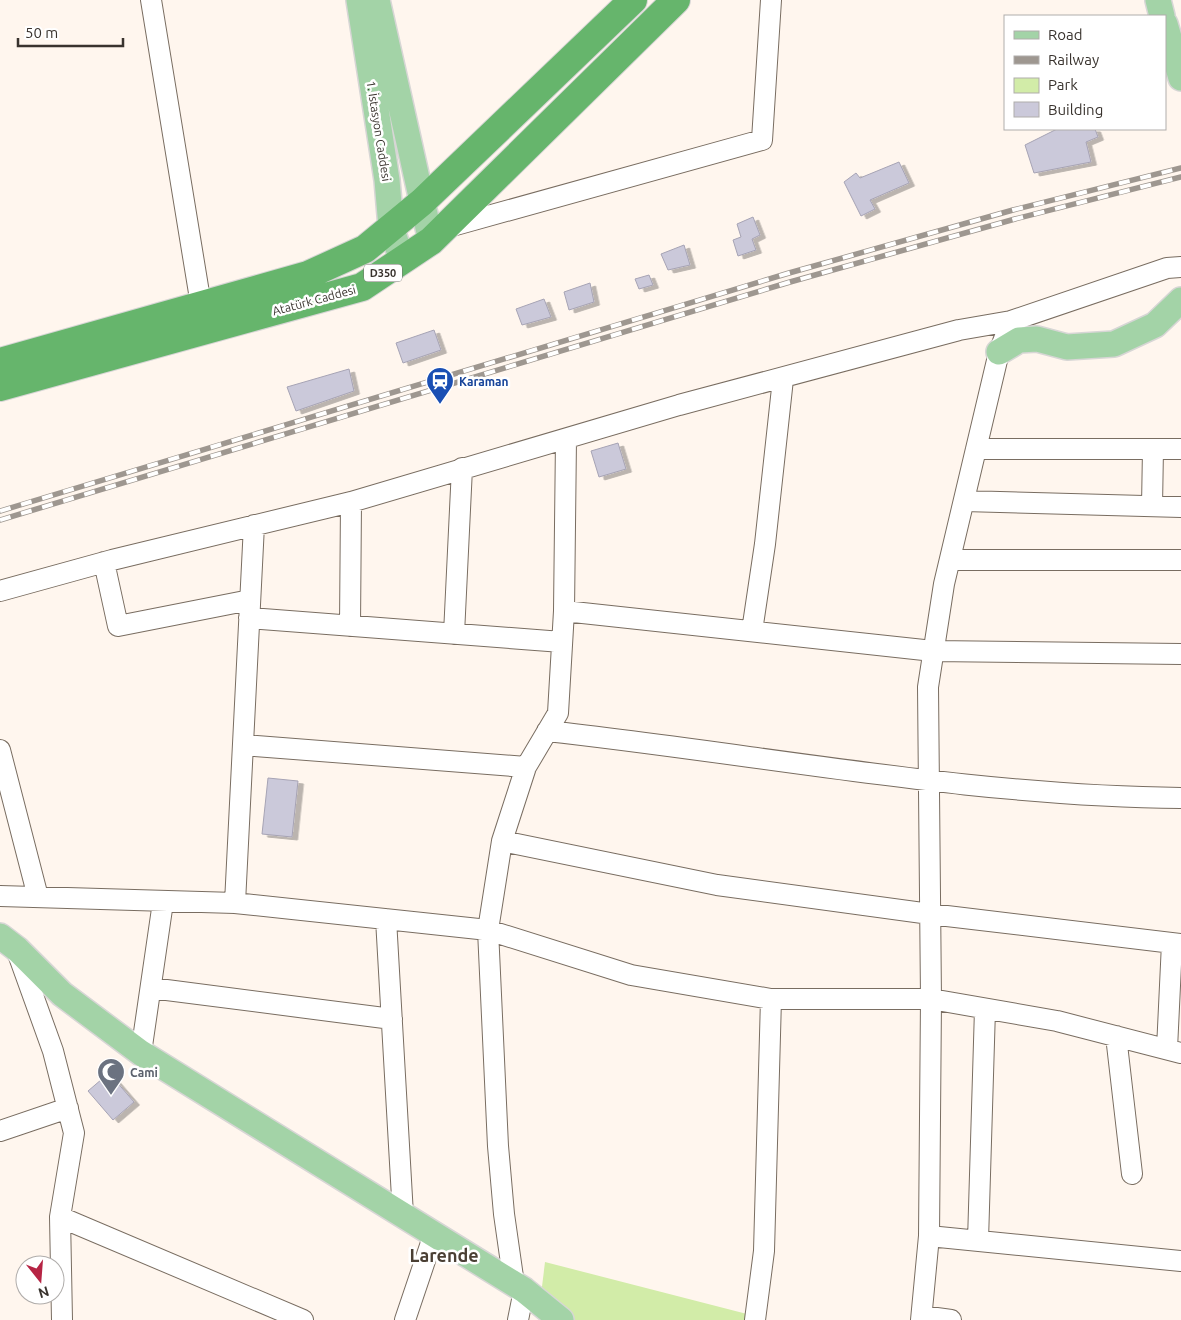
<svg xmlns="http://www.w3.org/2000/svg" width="1181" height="1320" font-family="Ubuntu,sans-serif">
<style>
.green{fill:#d2eca8}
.building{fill:#cbc9da;stroke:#a6a3b4;filter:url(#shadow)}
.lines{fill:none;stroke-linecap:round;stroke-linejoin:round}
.minor-casing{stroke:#796d61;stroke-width:22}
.major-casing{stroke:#d7d6d5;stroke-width:28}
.highway-casing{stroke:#d7d6d5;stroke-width:30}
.minor{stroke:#fff;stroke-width:20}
.major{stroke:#a3d3a7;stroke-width:25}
.highway{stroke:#66b56c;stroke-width:28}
.rail-casing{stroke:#9e9790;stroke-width:5.5}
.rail{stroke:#fff;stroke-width:4;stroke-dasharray:11;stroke-linecap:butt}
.labels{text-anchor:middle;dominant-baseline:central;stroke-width:5;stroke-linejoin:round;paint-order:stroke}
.shield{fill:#fff;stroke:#74706d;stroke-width:1}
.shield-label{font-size:11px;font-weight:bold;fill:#39332e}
.street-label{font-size:12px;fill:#39332e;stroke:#fff}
.transit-label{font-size:12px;font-weight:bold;fill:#164399;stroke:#fff;text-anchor:start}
.worship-label{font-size:12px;font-weight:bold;fill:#5b616d;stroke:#fff;text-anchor:start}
.district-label{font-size:18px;font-weight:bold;fill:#4a3f34;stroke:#fff}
</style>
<defs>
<filter id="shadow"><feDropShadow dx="5.5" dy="3" stdDeviation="0" flood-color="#0004"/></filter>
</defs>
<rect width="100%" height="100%" fill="#fff6ee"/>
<path class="green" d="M545 1262 747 1314 745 1320H575L541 1295Z"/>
<path class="building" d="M1057 129H1095L1098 137 1086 142 1091 162 1034 173 1025 145Z
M899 162 909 183 870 200 875 209 861 216 844 182 856 173 860 178Z
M753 217 760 235 752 239 756 250 738 256 733 240 741 237 737 224Z
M684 245 690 265 668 270 661 254Z
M649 275 653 285 639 289 635 279Z
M590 283 594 302 569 310 564 292Z
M544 299 551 317 522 325 516 309Z
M434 330 441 350 403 363 396 343Z
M349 369 354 391 296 411 287 387Z
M618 443 626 469 599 477 591 451Z
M268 778 298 781 292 837 262 834Z
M109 1073 134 1102 113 1120 88 1091Z"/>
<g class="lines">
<defs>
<path id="minor" d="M151 0 201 305
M445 228 762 140 771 0
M976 449H1181
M964 501 1181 507
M1152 506 1153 449
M950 560H1181
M104 562 118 626 250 600
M0 591 112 560 351 502 679 405 959 330 1011 321
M564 611 933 651 1181 654
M249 618 562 642
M350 626 351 502
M752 631 765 544 783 379
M454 634 462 468
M547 731C758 754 968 796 1181 798
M243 745 526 767
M0 750 38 897
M502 841 717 885 930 914 1181 944
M0 896 235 903 488 930 631 975 771 999H931L1057 1021 1181 1053
M235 903 254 525
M386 919 403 1215
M17 951 53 1051 74 1133 60 1217 62 1320
M151 988 392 1019
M1116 1036 1132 1174
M1167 1049 1172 943
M141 1053 163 902
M0 1131 68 1108
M60 1217 303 1320
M929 1236 1181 1261
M978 1241 985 1009
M514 1284 504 1214 498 1146 488 930 502 841 526 767 558 713 564 611 566 439
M922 1316 951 1320
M405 1320 434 1234
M518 1320 524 1290
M755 1320 764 1251 771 999
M921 1320 929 1236 931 999 928 687 944 584 999 352 1011 321 1167 268 1181 267"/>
<path id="major" d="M359 0 387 180 391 227 402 260
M377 0 431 241
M1158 0 1162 16
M1165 24 1181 78
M999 352 1019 340 1037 339 1067 347 1114 344 1155 325 1181 300
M0 936 17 949 62 994 141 1053 524 1290 561 1320"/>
<path id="highway" d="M0 362 308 275 365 249 422 202 633 0
M0 387 362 287 431 241 676 0"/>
</defs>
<use href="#minor" class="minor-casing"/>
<use href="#major" class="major-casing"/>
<use href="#highway" class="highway-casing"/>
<use href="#minor" class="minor"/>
<use href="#major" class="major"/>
<use href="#highway" class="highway"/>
<defs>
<path id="rail" d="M0 511 789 273 1013 210 1181 168
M0 520 790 282 1015 219 1181 177"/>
</defs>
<use href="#rail" class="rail-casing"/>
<use href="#rail" class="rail"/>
</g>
<defs>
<symbol id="station-pin" viewBox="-11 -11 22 30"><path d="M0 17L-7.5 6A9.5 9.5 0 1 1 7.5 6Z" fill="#1a4fb4" stroke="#fff"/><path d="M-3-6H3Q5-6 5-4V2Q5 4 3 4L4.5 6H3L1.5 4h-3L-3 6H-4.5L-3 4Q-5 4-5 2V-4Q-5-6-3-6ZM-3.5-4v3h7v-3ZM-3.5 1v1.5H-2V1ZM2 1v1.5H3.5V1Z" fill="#fff"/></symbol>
<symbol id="mosque-pin" viewBox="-11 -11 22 30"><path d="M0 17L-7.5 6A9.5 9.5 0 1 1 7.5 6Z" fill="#6b7280" stroke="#fff"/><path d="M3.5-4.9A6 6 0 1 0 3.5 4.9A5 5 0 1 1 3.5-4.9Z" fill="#fff"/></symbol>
</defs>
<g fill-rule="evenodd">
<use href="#station-pin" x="424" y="365" width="32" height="43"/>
<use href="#mosque-pin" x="95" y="1056" width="32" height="43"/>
</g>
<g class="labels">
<rect class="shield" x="364" y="264.5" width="38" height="17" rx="4"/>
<g class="shield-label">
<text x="383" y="273">D350</text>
</g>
<g class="street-label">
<text transform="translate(379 131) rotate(81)">1. İstasyon Caddesi</text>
<text transform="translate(314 300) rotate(-15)">Atatürk Caddesi</text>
</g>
<g class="transit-label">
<text x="459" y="381">Karaman</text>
</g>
<g class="worship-label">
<text x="130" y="1072">Cami</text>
</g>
<g class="district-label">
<text x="444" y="1255">Larende</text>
</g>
</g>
<rect x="1004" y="15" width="162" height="115" fill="#ffffff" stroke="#b0adab"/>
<rect x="1014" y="31" width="25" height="8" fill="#a3d3a7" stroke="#b0adab"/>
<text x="1048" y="40" font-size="15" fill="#39332e">Road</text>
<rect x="1014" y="56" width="25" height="8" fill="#9e9790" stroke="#b0adab"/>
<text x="1048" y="65" font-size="15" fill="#39332e">Railway</text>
<rect x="1014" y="78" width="25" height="15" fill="#d2eca8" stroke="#b0adab"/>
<text x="1048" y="90" font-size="15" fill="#39332e">Park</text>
<rect x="1014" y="102" width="25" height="15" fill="#cbc9da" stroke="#b0adab"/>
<text x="1048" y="115" font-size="15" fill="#39332e">Building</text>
<g transform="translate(40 1280) rotate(163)"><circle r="24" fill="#ffffff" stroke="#b0adab"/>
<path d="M0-4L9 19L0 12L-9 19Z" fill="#b62444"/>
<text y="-8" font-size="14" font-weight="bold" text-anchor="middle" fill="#39332e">N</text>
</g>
<path d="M18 38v8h105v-8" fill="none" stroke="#39332e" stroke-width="2.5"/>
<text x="25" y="38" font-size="15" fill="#39332e" stroke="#ffffff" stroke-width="4" paint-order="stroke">50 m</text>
</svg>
